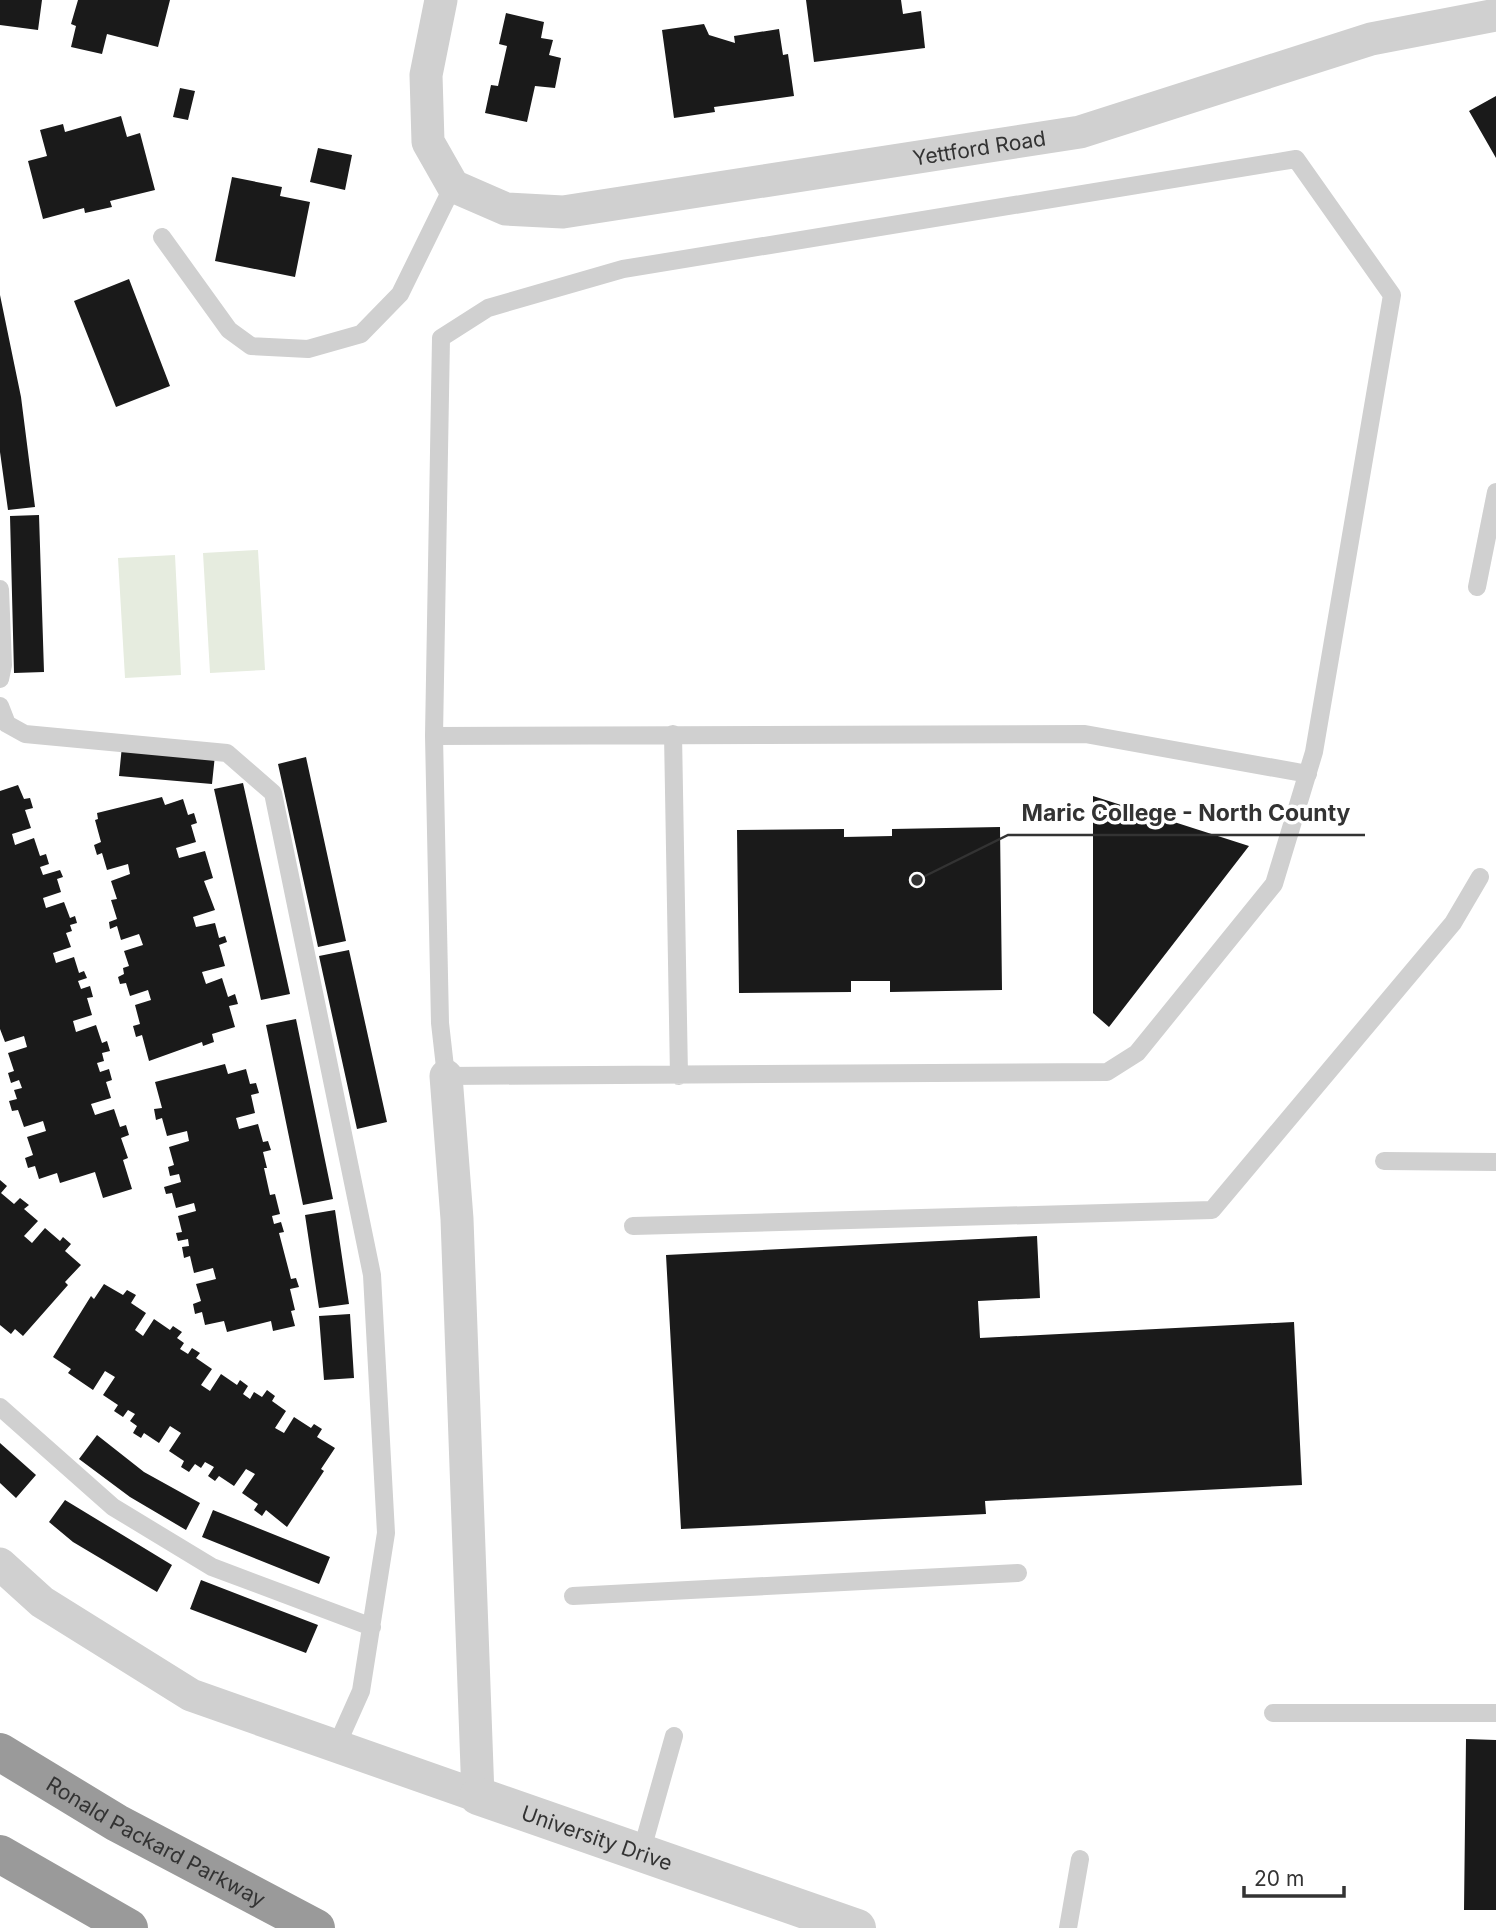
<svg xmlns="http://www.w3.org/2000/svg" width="1496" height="1928" font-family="Inter,sans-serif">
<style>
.green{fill:#e6ecdf}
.building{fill:#1a1a1a}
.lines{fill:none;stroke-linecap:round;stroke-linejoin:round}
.service{stroke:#d0d0d0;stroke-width:18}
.minor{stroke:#d0d0d0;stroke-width:33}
.tertiary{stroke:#d0d0d0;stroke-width:38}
.motorway{stroke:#9a9a9a;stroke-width:38}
.labels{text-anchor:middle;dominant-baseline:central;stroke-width:7;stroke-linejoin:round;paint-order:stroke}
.street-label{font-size:21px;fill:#333;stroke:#fff}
.leader{fill:none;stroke:#333;stroke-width:2.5}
.callout-dot{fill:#333;stroke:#fff;stroke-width:2.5}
.callout-label{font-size:23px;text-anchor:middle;font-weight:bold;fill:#333;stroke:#fff;stroke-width:7;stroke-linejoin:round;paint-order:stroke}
</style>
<rect width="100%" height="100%" fill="#fff"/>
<path class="green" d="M258 550 265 670 210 673 203 553Z
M175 555 181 675 125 678 118 558Z"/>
<path class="building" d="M0 0H42L38 30 0 25Z
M78 0H170L158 47 107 34 102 54 71 47 76 26 71 24Z
M806 0H901L903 14 921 11 925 48 814 62Z
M506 13 544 22 541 38 553 40 549 55 561 58 555 88 535 86 527 122 485 113 491 85 498 86 507 46 499 44Z
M704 24 709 35 735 43 734 36 779 29 783 55 788 54 794 96 714 107 715 112 674 118 662 30Z
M180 88 195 91 188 120 173 117Z
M1496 96V158L1469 111Z
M121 116 127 137 140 133 155 190 110 201 112 207 85 213 84 208 43 219 28 161 47 156 40 130 63 124 65 132Z
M318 148 352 155 345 190 310 182Z
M232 177 282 187 280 196 310 202 295 277 215 261Z
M129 279 170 386 116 407 74 301Z
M0 295 21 397 35 507 8 510 0 452Z
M39 515 44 672 14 673 10 516Z
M122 746 215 755 212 784 119 776Z
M306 757 346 941 318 947 278 764Z
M243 783 290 994 261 1000 214 789Z
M18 785 24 799 30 798 33 808 25 810 31 828 12 834 15 845 34 838 40 856 46 854 49 864 40 867 43 875 60 870 63 877 57 879 61 892 43 898 46 908 64 902 70 918 75 916 77 923 70 925 72 931 66 933 71 947 53 953 56 963 74 957 79 973 84 971 87 978 78 981 81 989 90 986 93 997 87 998 92 1015 73 1021 76 1032 96 1025 102 1043 107 1041 110 1051 102 1053 104 1061 97 1063 100 1072 109 1069 112 1080 106 1082 111 1098 91 1104 95 1115 114 1109 120 1127 126 1125 129 1135 121 1138 128 1158 123 1160 132 1189 103 1198 95 1172 60 1183 57 1173 39 1179 35 1166 28 1168 25 1158 33 1155 27 1137 46 1131 43 1121 24 1127 18 1110 12 1111 9 1101 17 1099 14 1090 22 1088 19 1080 11 1083 8 1073 14 1071 8 1053 27 1047 24 1036 5 1042 0 1029V791Z
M1093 796 1249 846 1109 1027 1093 1013Z
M162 797 165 805 183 799 188 815 194 813 197 823 191 825 196 842 176 848 179 858 205 851 213 878 204 881 215 910 193 917 196 927 215 923 219 938 225 936 227 942 219 945 225 966 202 972 206 984 222 978 228 997 235 994 238 1004 229 1006 235 1027 212 1034 214 1042 203 1046 202 1042 149 1061 142 1035 136 1037 133 1026 140 1024 135 1005 151 1000 148 990 130 996 126 983 120 984 118 977 124 974 123 968 129 966 124 951 143 945 139 934 121 940 117 926 110 929 109 922 117 919 111 900 117 899 111 881 130 874 128 864 107 870 102 853 97 855 94 845 101 842 95 820 98 819 97 813Z
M1000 827 1002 990 890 992V981H851V992L739 993 737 830 844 829V837L892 836V829Z
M349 950 387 1122 357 1129 319 956Z
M296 1019 333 1199 303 1205 266 1025Z
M225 1064 228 1074 246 1069 250 1084 256 1083 259 1093 251 1095 255 1113 236 1118 239 1129 258 1124 263 1142 268 1141 271 1150 263 1152 267 1168H264L270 1195 275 1194 280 1214 272 1216 274 1224 281 1222 284 1232 279 1233 291 1279 296 1278 299 1287 290 1289 295 1310 291 1311 295 1326 273 1331 271 1321 227 1332 224 1321 205 1325 202 1312 195 1314 193 1304 201 1301 196 1284 216 1279 213 1268 194 1273 190 1256 184 1258 182 1247 189 1246 188 1239 178 1241 176 1233 182 1232 178 1216 196 1211 194 1203 176 1208 172 1193 166 1194 164 1187 181 1182 179 1174 170 1176 168 1167 174 1165 169 1147 189 1141 187 1131 167 1136 162 1118 156 1120 154 1109 162 1108 155 1082Z
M0 1180 7 1186 1 1193 14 1204 20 1198 29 1205 24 1209 38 1221 24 1236 32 1243 45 1228 60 1241 63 1237 71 1244 65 1251 81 1265 65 1282 68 1285 23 1336 15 1329 11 1334 0 1325Z
M335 1210 349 1304 319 1308 305 1215Z
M1037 1236 1040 1298 978 1301 980 1338 1294 1322 1302 1485 985 1501 986 1514 681 1529 666 1255Z
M104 1284 123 1295 127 1290 136 1295 131 1303 146 1313 135 1330 143 1336 154 1319 170 1330 173 1326 182 1332 177 1338 184 1343 180 1349 188 1354 192 1348 200 1353 196 1358 212 1369 201 1385 210 1391 221 1374 237 1385 240 1380 248 1386 243 1394 250 1399 254 1392 262 1397 267 1390 275 1396 272 1401 286 1411 275 1428 284 1433 294 1417 311 1428 314 1424 322 1429 317 1437 335 1448 321 1469 324 1471 287 1527 266 1510 262 1516 254 1510 258 1504 242 1493 255 1474 246 1469 234 1486 219 1476 215 1481 208 1476 214 1467 205 1462 201 1468 195 1464 189 1472 181 1467 184 1461 169 1451 181 1433 170 1426 159 1443 144 1433 141 1438 133 1433 137 1426 130 1421 135 1414 128 1410 123 1417 114 1411 118 1405 103 1395 115 1377 105 1371 93 1390 68 1373 71 1369 53 1357 91 1296 94 1299Z
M350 1314 354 1378 324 1380 319 1316Z
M97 1435 144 1472 200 1503 186 1530 130 1497 79 1459Z
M0 1443 36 1475 16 1498 0 1483Z
M65 1500 172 1565 157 1592 73 1542 49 1522Z
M213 1510 330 1557 319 1584 202 1537Z
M201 1580 318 1625 306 1653 190 1609Z
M1466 1739 1496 1740V1910H1464Z"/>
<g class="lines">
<path class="service" d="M1296 159 1392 295 1314 752 1274 884 1137 1053 1107 1072 446 1076 440 1023 434 736 441 338 488 308 623 269Z
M162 237 229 330 251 346 308 349 361 334 400 294 453 186
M1477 587 1496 492
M0 589 3 665 0 679
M0 706 7 724 25 734 227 753 273 793 372 1275 386 1533 361 1691 336 1747
M673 734 679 1076
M434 736 1085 734 1308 774
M1384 1161 1496 1162
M633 1226 1212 1210 1453 923 1480 877
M0 1407 113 1507 212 1567 372 1627
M573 1596 1018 1573
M1273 1713H1496
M641 1853 674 1736
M1068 1928 1080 1859"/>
<g class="minor">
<path id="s1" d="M441 0 426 75 428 142 453 186 506 209 563 212 1080 132 1371 39 1496 15"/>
<path d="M0 1564 42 1602 191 1695 478 1796 457 1219 446 1076"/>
</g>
<path class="tertiary" id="s2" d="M478 1796 857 1928"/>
<g class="motorway">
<path id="s3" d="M0 1752 117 1823 316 1928"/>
<path d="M0 1854 129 1928"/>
</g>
</g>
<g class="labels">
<g class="street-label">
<text stroke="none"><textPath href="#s1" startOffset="730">Yettford Road</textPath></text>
<text stroke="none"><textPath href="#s2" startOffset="126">University Drive</textPath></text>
<text stroke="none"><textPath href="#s3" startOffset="180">Ronald Packard Parkway</textPath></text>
</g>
</g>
<path class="leader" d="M917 880L1008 835H1365"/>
<circle class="callout-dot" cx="917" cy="880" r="7"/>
<g class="callout-label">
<text x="1186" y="821">Maric College - North County</text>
</g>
<path d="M1244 1886v10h100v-10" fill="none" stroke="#333333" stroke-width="3.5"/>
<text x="1254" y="1886" font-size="21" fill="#333333" stroke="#ffffff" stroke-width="5" paint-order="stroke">20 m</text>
</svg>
